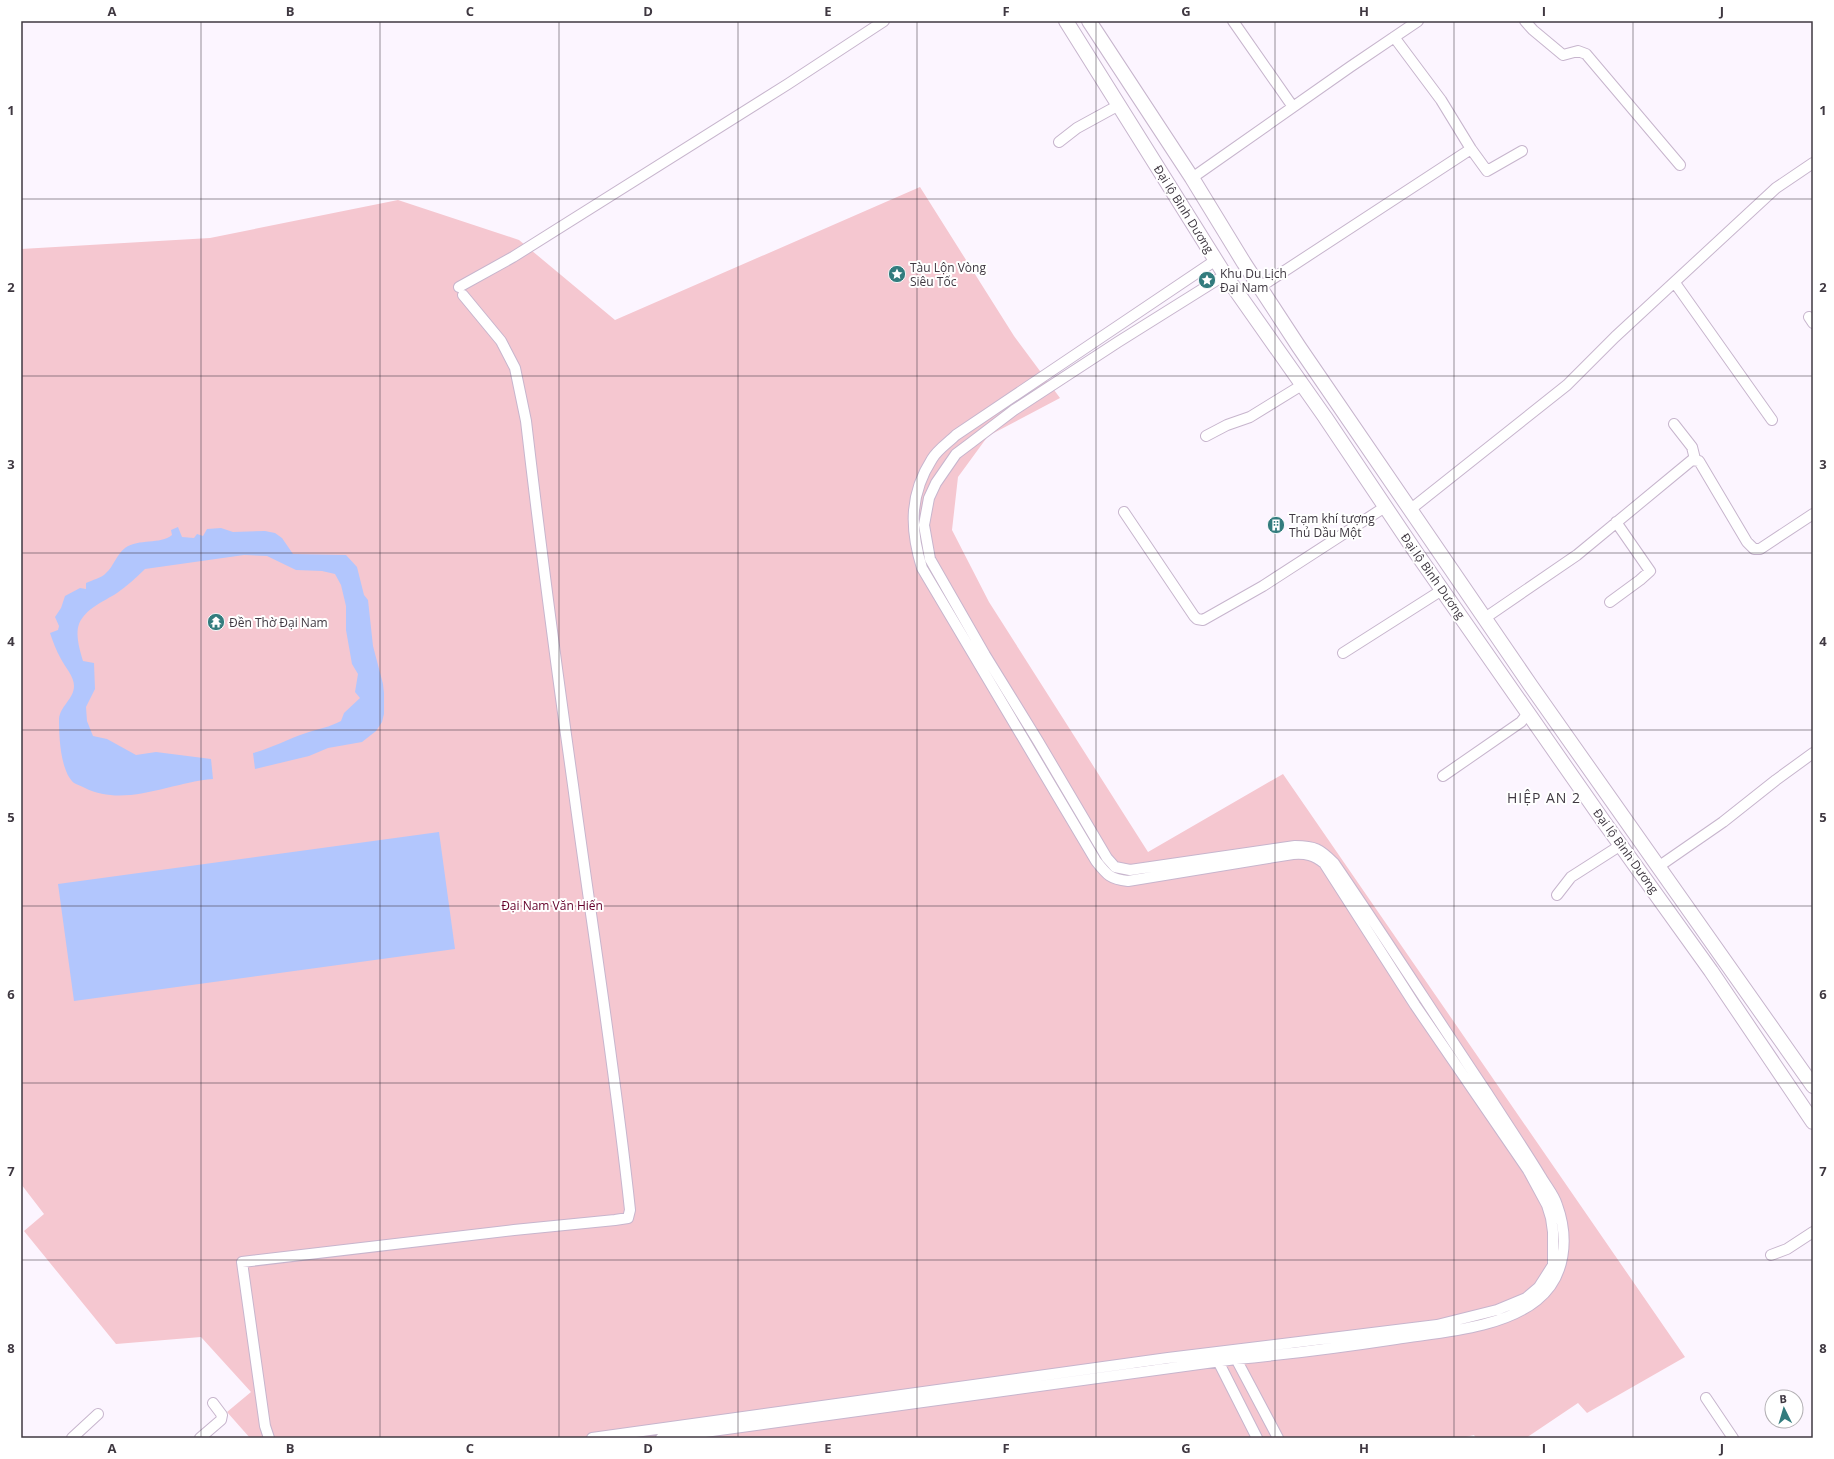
<svg xmlns="http://www.w3.org/2000/svg" width="1834" height="1459" font-family="'Open Sans',sans-serif">
<style>
.green{fill:#f5c7d0}
.water{fill:#b2c6fd}
.lines{fill:none;stroke-linecap:round;stroke-linejoin:round}
.minor-casing{stroke:#c7b5cd;stroke-width:12}
.highway-casing{stroke:#c7b5cd;stroke-width:16}
.minor{stroke:#fff;stroke-width:10}
.highway{stroke:#fff;stroke-width:14}
.grid{fill:none;stroke:#3f3841;stroke-width:1;stroke-opacity:0.55}
.labels{text-anchor:middle;dominant-baseline:central;stroke-width:4;stroke-linejoin:round;paint-order:stroke}
.street-label{font-size:12px;fill:#3f3841;stroke:#fff}
.poi-label{font-size:12px;fill:#3f3841;stroke:#fff;text-anchor:start}
.park-label{font-size:12px;fill:#64002a;stroke:#fff}
.quarter-label{font-size:14px;letter-spacing:1px;fill:#3f3841;stroke:#fff}
.neatline{fill:none;stroke:#3f3841;stroke-width:1.5}
.grid-label{font-size:13px;text-anchor:middle;font-weight:bold;fill:#3f3841}
</style>
<rect width="100%" height="100%" fill="#fcf5ff"/>
<path class="green" d="M920 187 1014 336 1060 398 988 436 958 477 952 530 989 602 1148 852 1283 774 1685 1357 1587 1413 1578 1403 1526 1438H1476L1474 1435 1462 1438H250L227 1412 251 1392 201 1337 116 1344 24 1231 44 1214 21 1184V249L210 238 398 200 519 240 615 320Z"/>
<path class="water" d="M178 527 182 537 194 538 197 534 203 536 207 529 221 528 233 532 265 531 275 533 282 538 293 554 346 555 357 567 364 595 368 600 373 646 383 684 384 693V714L382 722 376 731 362 742 328 748 309 756 255 769 253 753C272 748 288 739 306 733 318 729 330 727 341 721L344 713 360 698 355 692 358 674 352 664 346 630V606L341 585 335 574 322 571 296 570 267 556 244 555 145 569C136 578 127 586 117 593 103 602 86 608 79 624 75 635 80 651 83 661L94 663 95 689 86 707 87 721 93 736 107 739 136 755 156 752 211 759 213 779C172 782 125 808 85 788 82 786 77 785 74 783 60 771 59 735 59 719 60 706 74 699 74 686 74 676 65 667 61 659 56 650 53 642 50 633L58 630 59 626 55 617 61 608 65 596 80 588 86 589V583C92 580 102 578 106 573 114 566 116 555 125 548 139 538 160 545 172 535L171 530Z
M439 832 455 949 74 1001 58 884Z"/>
<g class="lines">
<defs>
<path id="minor" d="M1233 21 1293 107
M1525 21 1533 30 1563 55 1578 51 1586 54 1680 165
M1394 37 1441 100 1471 149 1487 171 1522 151
M1059 142 1077 128 1119 105
M1192 178 1350 67 1418 21
M1675 283 1772 420
M459 287 513 257 788 84 884 21
M1260 287 1471 149
M1809 317 1813 323
M1674 424 1692 447 1695 459
M1206 436 1227 425 1250 417 1302 385
M1411 509 1567 385 1615 337 1776 188 1813 163
M1124 512 1194 616 1197 619 1203 620 1263 586 1385 507
M1610 602 1640 580 1650 571 1616 522
M1485 618 1577 555 1692 460 1699 461 1747 542 1754 549H1760L1813 514
M1343 653 1442 590
M1443 776 1521 722 1528 713
M1658 867 1723 822 1776 780 1813 753
M1557 895 1571 877 1621 845
M1771 1255 1787 1249 1813 1232
M1234 1355 1278 1438
M1216 1357 1257 1438
M1706 1398 1733 1438
M72 1438 98 1414
M200 1438 221 1420 222 1415 213 1403
M269 1438 265 1426 242 1262 514 1230 615 1220 628 1218 630 1210C615 1068 592 927 573 785 556 664 540 542 526 421L515 368 501 341 463 295
M592 1438 1168 1358 1437 1325 1497 1310 1526 1298 1539 1287 1553 1265V1232L1551 1218 1547 1205 1528 1170 1415 1005 1324 863C1314 855 1306 853 1293 854L1128 881C1110 879 1107 875 1096 861L922 568C910 529 909 495 932 459 937 450 949 442 956 435L1216 260
M661 1438 1236 1359C1290 1354 1343 1347 1396 1339 1440 1332 1501 1329 1537 1300 1566 1277 1569 1238 1557 1205 1554 1195 1546 1186 1541 1177 1524 1149 1505 1121 1487 1093 1436 1017 1386 939 1334 863 1320 849 1315 846 1295 846L1130 870 1115 867 1107 858 1038 741 985 655 930 559 924 525 929 498 936 483 956 454 972 442 1014 410 1118 342 1225 275"/>
<path id="highway" d="M1066 21 1225 275 1325 417 1417 554 1604 822 1711 971 1813 1122
M1089 21 1192 178 1244 263 1299 347 1531 686 1813 1086"/>
</defs>
<use href="#minor" class="minor-casing"/>
<use href="#highway" class="highway-casing"/>
<use href="#minor" class="minor"/>
<use href="#highway" class="highway"/>
</g>
<path class="grid" d="M201 21V1438M380 21V1438M559 21V1438M738 21V1438M917 21V1438M1096 21V1438M1275 21V1438M1454 21V1438M1633 21V1438M21 199H1813M21 376H1813M21 553H1813M21 730H1813M21 906H1813M21 1083H1813M21 1260H1813"/>
<defs>
<symbol id="sight-disc" viewBox="-11 -11 22 22"><circle r="9.5" fill="#337c7e" stroke="#fff"/><path d="M0-6L1.8-2.2L6-1.7L2.9 1.2L3.7 5.4L0 3.3L-3.7 5.4L-2.9 1.2L-6-1.7L-1.8-2.2Z" fill="#fff"/></symbol>
<symbol id="building-disc" viewBox="-11 -11 22 22"><circle r="9.5" fill="#337c7e" stroke="#fff"/><path d="M-4-6H4V6H1V3H-1V6H-4ZM-2.5-4.3h1.7v1.8h-1.7ZM.8-4.3h1.7v1.8H.8ZM-2.5-1h1.7V.8h-1.7ZM.8-1h1.7V.8H.8Z" fill="#fff"/></symbol>
<symbol id="temple-disc" viewBox="-11 -11 22 22"><circle r="9.5" fill="#337c7e" stroke="#fff"/><path d="M0-6L5-2H3V0L6.5 2.5H4V6H1.5V3h-3V6H-4V2.5H-6.5L-3 0V-2H-5Z" fill="#fff"/></symbol>
</defs>
<g fill-rule="evenodd">
<use href="#sight-disc" x="887" y="264" width="20" height="20"/>
<use href="#sight-disc" x="1197" y="270" width="20" height="20"/>
<use href="#building-disc" x="1266" y="515" width="20" height="20"/>
<use href="#temple-disc" x="206" y="612" width="20" height="20"/>
</g>
<g class="labels">
<g class="street-label">
<text transform="translate(1184 209) rotate(58)">Đại lộ Bình Dương</text>
<text transform="translate(1433 576) rotate(55)">Đại lộ Bình Dương</text>
<text transform="translate(1626 851) rotate(54)">Đại lộ Bình Dương</text>
</g>
<g class="poi-label">
<text x="910" y="267">Tàu Lộn Vòng<tspan x="910" dy="14">Siêu Tốc</tspan></text>
<text x="1220" y="273">Khu Du Lịch<tspan x="1220" dy="14">Đại Nam</tspan></text>
<text x="1289" y="518">Trạm khí tượng<tspan x="1289" dy="14">Thủ Dầu Một</tspan></text>
<text x="229" y="622">Đền Thờ Đại Nam</text>
</g>
<g class="park-label">
<text x="552" y="905">Đại Nam Văn Hiến</text>
</g>
<g class="quarter-label">
<text x="1544" y="797">HIỆP AN 2</text>
</g>
</g>
<rect width="1834" height="1459" fill="none" stroke="#ffffff" stroke-width="44"/>
<g transform="translate(1784 1409) rotate(355)"><circle r="19" fill="#ffffff" stroke="#b2afb3"/>
<path d="M0-3L7 15L0 10L-7 15Z" fill="#337c7e"/>
<text y="-6" font-size="11" font-weight="bold" text-anchor="middle" fill="#3f3841">B</text>
</g>
<rect x="22" y="22" width="1790" height="1415" class="neatline"/>
<g class="grid-label">
<text x="112" y="16">A</text>
<text x="290" y="16">B</text>
<text x="470" y="16">C</text>
<text x="648" y="16">D</text>
<text x="828" y="16">E</text>
<text x="1006" y="16">F</text>
<text x="1186" y="16">G</text>
<text x="1364" y="16">H</text>
<text x="1544" y="16">I</text>
<text x="1722" y="16">J</text>
<text x="11" y="115">1</text>
<text x="1823" y="115">1</text>
<text x="11" y="292">2</text>
<text x="1823" y="292">2</text>
<text x="11" y="469">3</text>
<text x="1823" y="469">3</text>
<text x="11" y="646">4</text>
<text x="1823" y="646">4</text>
<text x="11" y="822">5</text>
<text x="1823" y="822">5</text>
<text x="11" y="999">6</text>
<text x="1823" y="999">6</text>
<text x="11" y="1176">7</text>
<text x="1823" y="1176">7</text>
<text x="11" y="1353">8</text>
<text x="1823" y="1353">8</text>
<text x="112" y="1453">A</text>
<text x="290" y="1453">B</text>
<text x="470" y="1453">C</text>
<text x="648" y="1453">D</text>
<text x="828" y="1453">E</text>
<text x="1006" y="1453">F</text>
<text x="1186" y="1453">G</text>
<text x="1364" y="1453">H</text>
<text x="1544" y="1453">I</text>
<text x="1722" y="1453">J</text>
</g>
</svg>
